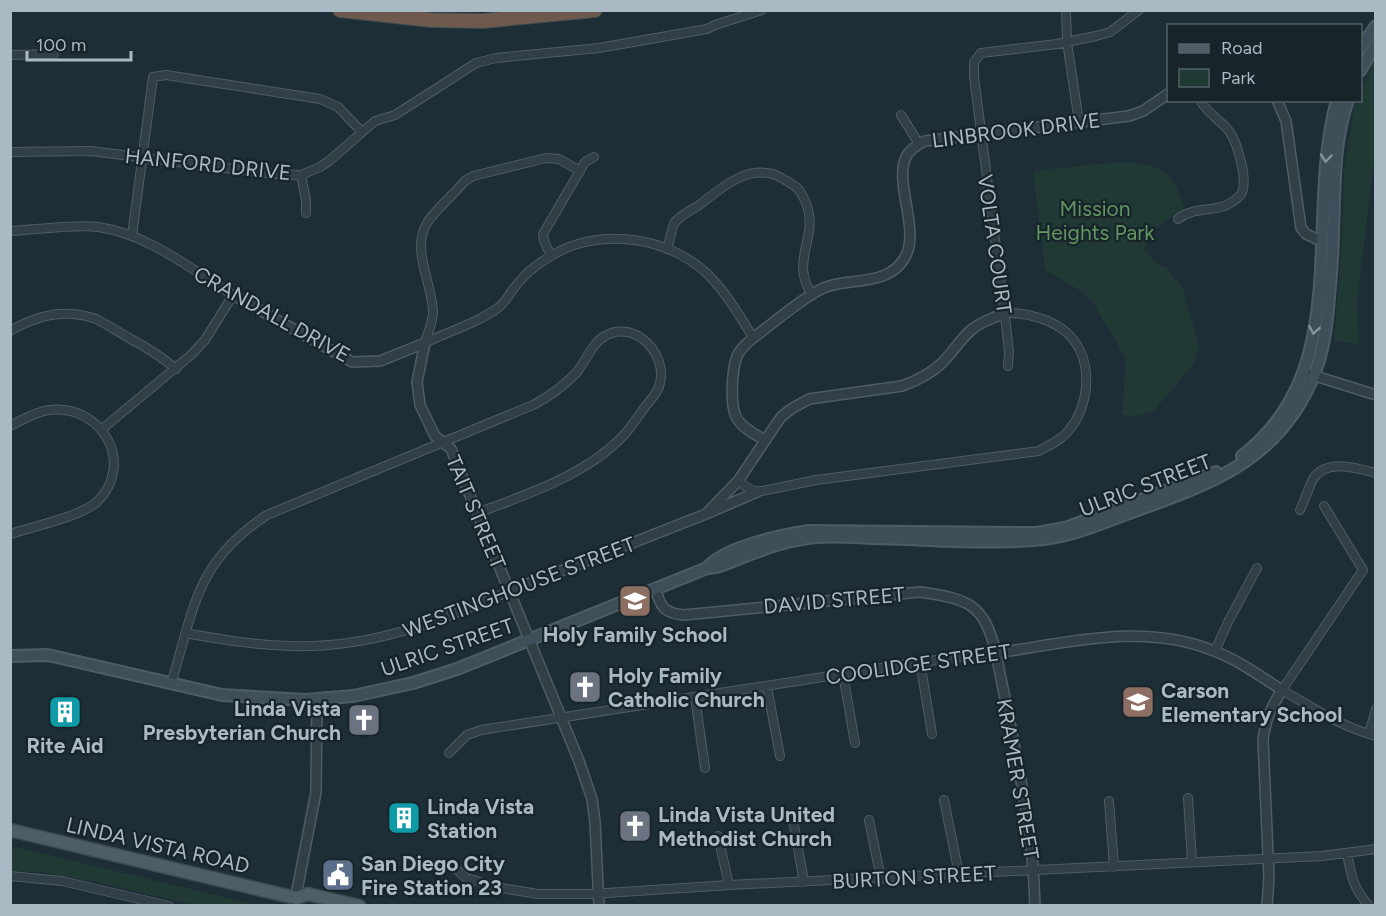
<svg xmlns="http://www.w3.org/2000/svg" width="1386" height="916" font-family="Figtree,sans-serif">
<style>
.green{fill:#203935}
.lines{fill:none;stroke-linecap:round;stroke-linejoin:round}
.minor-casing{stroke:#4e5d65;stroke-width:10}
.tertiary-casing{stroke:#4e5d65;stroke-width:12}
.secondary-casing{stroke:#4e5d65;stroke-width:14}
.primary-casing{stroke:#3d4b53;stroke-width:15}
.motorway-casing{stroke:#3c4a50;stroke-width:16}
.minor{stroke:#313f46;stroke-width:8}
.tertiary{stroke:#313f46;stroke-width:9}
.secondary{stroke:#3e4f5a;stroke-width:10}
.primary{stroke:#4e5e67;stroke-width:12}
.motorway{stroke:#6d594d;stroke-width:14}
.oneway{stroke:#84959f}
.labels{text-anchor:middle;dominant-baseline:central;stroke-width:4.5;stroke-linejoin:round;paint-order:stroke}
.street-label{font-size:21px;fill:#aabac4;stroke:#17242a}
.park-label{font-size:21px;fill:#629561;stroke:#17242a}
.poi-label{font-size:21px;font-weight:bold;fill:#aabac4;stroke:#17242a;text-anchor:start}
</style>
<rect width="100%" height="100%" fill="#1d2e36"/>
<path class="green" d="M1375 58V159L1373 169 1357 302 1359 345 1334 340 1342 237 1344 171 1354 107 1356 101 1360 100 1361 90Z
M1118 162C1158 163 1174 169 1185 211 1165 218 1152 230 1144 249L1155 262 1167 268 1183 289 1199 346 1193 365 1153 412 1138 416 1122 415 1126 359 1092 301 1079 290 1045 270 1033 171Z
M10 846H11L257 905H195L91 881 47 873 11 871Z"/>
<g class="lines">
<defs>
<path id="minor" d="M1066 10 1067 42 1079 122
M10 55 54 54
M901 115 919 144
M10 152 91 151 273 174 301 175 320 167 329 161 375 121 395 115 476 63 496 58 599 48 707 29 715 25 762 10
M301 175 306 200V213
M1178 219C1192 207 1211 212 1227 205 1232 202 1238 199 1241 194 1249 181 1237 142 1229 131 1220 120 1207 113 1200 100
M10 231C36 230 74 224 98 227 148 234 191 269 233 295L205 340 192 354 101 430
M132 236 153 77 166 75 320 99 338 107 362 132
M667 249C670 241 671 229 675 222 680 216 691 210 698 206 721 188 749 162 780 177 787 181 794 184 799 190 828 233 786 255 812 295
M551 256 544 241 543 234 585 162 594 157
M10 331C37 315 66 308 96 319 107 324 118 332 129 338 146 347 161 356 176 369
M425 343C449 331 478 323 499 307 508 300 511 290 519 282 527 272 539 263 551 256 600 225 676 237 714 281 729 297 742 319 753 338
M425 343C428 332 433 322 433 311 432 283 411 249 427 223 434 211 455 193 465 181L473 176 546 158 559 159 580 171
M1008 366 1009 352 1006 325 974 77V62L981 53 1057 44 1096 36 1110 32 1139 10
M10 426C22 420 35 412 49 410 102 404 136 463 97 502 82 516 32 527 10 534
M738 481 748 488 757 492 816 480 1039 451C1049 445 1062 440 1069 430 1091 404 1094 356 1066 332 1051 319 1024 312 1005 313
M1324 506 1363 570 1282 690C1312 707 1341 727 1376 736
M1300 510C1305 500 1308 489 1313 479 1326 458 1357 468 1376 473
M185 633C219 639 254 645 289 646 369 649 438 622 510 591
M1215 651 1228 622 1257 568
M920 662 932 734
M843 674 855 743
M171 684C194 609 195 562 267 515L533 405C550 396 564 386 577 372 586 361 592 343 605 336 635 318 672 357 658 389 655 396 647 404 642 411 636 419 630 429 623 436 586 475 526 495 477 513
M767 687 780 756
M695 697 705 768
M1369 734 1376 709
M449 753 467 735 481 730 920 662 996 653
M1188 798 1192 862
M944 800 959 874
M1109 801 1114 867
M869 820 881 879
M794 826 804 882
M718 836 729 885
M1347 853C1351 875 1353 888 1369 906
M457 870 466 878 501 888 538 894H591L729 885 1322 856 1376 849
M10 876 62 881 169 906"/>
<path id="tertiary" d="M1277 100 1286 121 1301 228 1306 234 1323 242
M233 295 352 362 380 361 425 343
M425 343 417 382 420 405 435 436 451 449 579 761 592 799 595 822 599 906
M1309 374 1376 395
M765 440C756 435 744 429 738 420 729 408 732 370 737 356 741 348 746 344 753 338 770 326 810 291 829 286 855 278 888 285 904 259 922 231 892 181 907 155 911 149 919 144 925 141L1129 116 1143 111 1168 94
M706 514 738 481 781 417 791 409 809 399 902 386C916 381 931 374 943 362 954 351 961 337 975 327 984 321 995 317 1005 313
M655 588C661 607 663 613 684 615L920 592C968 599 984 603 996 653 1012 737 1033 820 1035 906
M510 591 706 514 757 492
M996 653C1068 643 1144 622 1214 651 1238 660 1260 676 1282 690 1272 706 1265 720 1263 740L1269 877 1267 906
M294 906 316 792 317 700"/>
<path id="secondary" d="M1360 48 1376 26
M1360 71 1376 44
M1242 456C1355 370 1304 219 1337 100
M707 568C724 547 782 535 809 531L1021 533H1037L1065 528 1216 472
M10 656 48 655 222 695 305 700 353 696 413 683 457 669 707 568 717 567C745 557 774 543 802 539 825 535 850 537 873 538 926 539 980 544 1033 540 1068 538 1100 524 1132 512 1212 483 1279 461 1314 375 1324 350 1327 323 1329 297 1331 275 1333 253 1333 231 1335 186 1333 143 1348 100"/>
<path id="primary" d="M10 830 296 898 308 894 359 906"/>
<path id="motorway" d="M340 10 431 20 483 21 595 10"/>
</defs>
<use href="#minor" class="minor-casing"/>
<use href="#tertiary" class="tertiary-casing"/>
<use href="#secondary" class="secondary-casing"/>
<use href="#primary" class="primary-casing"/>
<use href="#motorway" class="motorway-casing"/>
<use href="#minor" class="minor"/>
<use href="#tertiary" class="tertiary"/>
<use href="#secondary" class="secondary"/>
<use href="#primary" class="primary"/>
<use href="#motorway" class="motorway"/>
</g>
<defs><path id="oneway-chevron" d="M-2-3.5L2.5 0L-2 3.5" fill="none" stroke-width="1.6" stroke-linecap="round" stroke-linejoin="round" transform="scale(1.5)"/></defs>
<g class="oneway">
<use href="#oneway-chevron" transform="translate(1326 158) rotate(95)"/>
<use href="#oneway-chevron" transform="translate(1314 330) rotate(100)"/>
</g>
<defs>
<symbol id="school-square" viewBox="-11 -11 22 22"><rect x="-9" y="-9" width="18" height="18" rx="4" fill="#8d6e63" stroke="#17242a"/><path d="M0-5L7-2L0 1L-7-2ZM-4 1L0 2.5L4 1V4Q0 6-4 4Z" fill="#fff"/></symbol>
<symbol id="church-square" viewBox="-11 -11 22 22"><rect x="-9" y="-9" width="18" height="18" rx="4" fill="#6b7280" stroke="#17242a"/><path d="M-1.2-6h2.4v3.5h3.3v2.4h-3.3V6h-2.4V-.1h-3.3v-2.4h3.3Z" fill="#fff"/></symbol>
<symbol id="building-square" viewBox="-11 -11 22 22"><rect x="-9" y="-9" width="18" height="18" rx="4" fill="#0f9aa8" stroke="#17242a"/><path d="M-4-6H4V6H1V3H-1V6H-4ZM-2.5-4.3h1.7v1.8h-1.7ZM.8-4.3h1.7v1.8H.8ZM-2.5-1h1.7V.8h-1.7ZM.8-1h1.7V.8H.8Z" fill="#fff"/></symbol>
<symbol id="civic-square" viewBox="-11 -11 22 22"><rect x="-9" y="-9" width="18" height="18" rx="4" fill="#5c6f8a" stroke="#17242a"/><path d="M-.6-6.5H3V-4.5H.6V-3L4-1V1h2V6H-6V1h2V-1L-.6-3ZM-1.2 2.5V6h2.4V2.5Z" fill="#fff"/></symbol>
</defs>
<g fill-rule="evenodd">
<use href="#school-square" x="616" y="582" width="38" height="38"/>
<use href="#church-square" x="566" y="668" width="38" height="38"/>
<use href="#school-square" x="1119" y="683" width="38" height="38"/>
<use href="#building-square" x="46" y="693" width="38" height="38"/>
<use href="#church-square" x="345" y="701" width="38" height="38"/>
<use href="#building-square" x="385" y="799" width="38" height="38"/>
<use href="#church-square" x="616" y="807" width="38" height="38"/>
<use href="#civic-square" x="319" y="856" width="38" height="38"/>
</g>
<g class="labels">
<g class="street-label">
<text transform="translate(1016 130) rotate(-7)">LINBROOK DRIVE</text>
<text transform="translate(208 164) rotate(6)">HANFORD DRIVE</text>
<text transform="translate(995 244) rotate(82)">VOLTA COURT</text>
<text transform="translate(272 314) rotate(29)">CRANDALL DRIVE</text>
<text transform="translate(1145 485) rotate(-21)">ULRIC STREET</text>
<text transform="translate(476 512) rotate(67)">TAIT STREET</text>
<text transform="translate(519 587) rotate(-21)">WESTINGHOUSE STREET</text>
<text transform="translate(834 600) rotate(-5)">DAVID STREET</text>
<text transform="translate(447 647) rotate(-19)">ULRIC STREET</text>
<text transform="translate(918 664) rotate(-8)">COOLIDGE STREET</text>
<text transform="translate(1018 779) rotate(80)">KRAMER STREET</text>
<text transform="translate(158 845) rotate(13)">LINDA VISTA ROAD</text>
<text transform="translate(914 877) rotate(-3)">BURTON STREET</text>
</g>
<g class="park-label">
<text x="1095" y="208">Mission<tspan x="1095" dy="24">Heights Park</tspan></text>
</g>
<g class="poi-label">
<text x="635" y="634" text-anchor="middle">Holy Family School</text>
<text x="608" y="675">Holy Family<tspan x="608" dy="24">Catholic Church</tspan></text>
<text x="1161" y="690">Carson<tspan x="1161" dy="24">Elementary School</tspan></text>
<text x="341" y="708" text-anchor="end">Linda Vista<tspan x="341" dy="24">Presbyterian Church</tspan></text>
<text x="65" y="745" text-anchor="middle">Rite Aid</text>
<text x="427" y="806">Linda Vista<tspan x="427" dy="24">Station</tspan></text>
<text x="658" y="814">Linda Vista United<tspan x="658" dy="24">Methodist Church</tspan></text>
<text x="361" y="863">San Diego City<tspan x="361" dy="24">Fire Station 23</tspan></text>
</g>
</g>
<rect width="1386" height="916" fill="none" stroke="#aabac4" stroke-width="24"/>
<rect x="1167" y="24" width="195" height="78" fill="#17242a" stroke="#526068" stroke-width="1.5"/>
<rect x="1179" y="44" width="30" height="9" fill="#4e5e67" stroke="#526068" stroke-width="1.5"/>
<text x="1221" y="54" font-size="18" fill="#aabac4">Road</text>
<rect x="1179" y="69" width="30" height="18" fill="#203935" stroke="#526068" stroke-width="1.5"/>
<text x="1221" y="84" font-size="18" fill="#aabac4">Park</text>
<path d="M27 51v9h104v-9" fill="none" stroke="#aabac4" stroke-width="3"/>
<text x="36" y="51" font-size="18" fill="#aabac4" stroke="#17242a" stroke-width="4.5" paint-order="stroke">100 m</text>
</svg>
